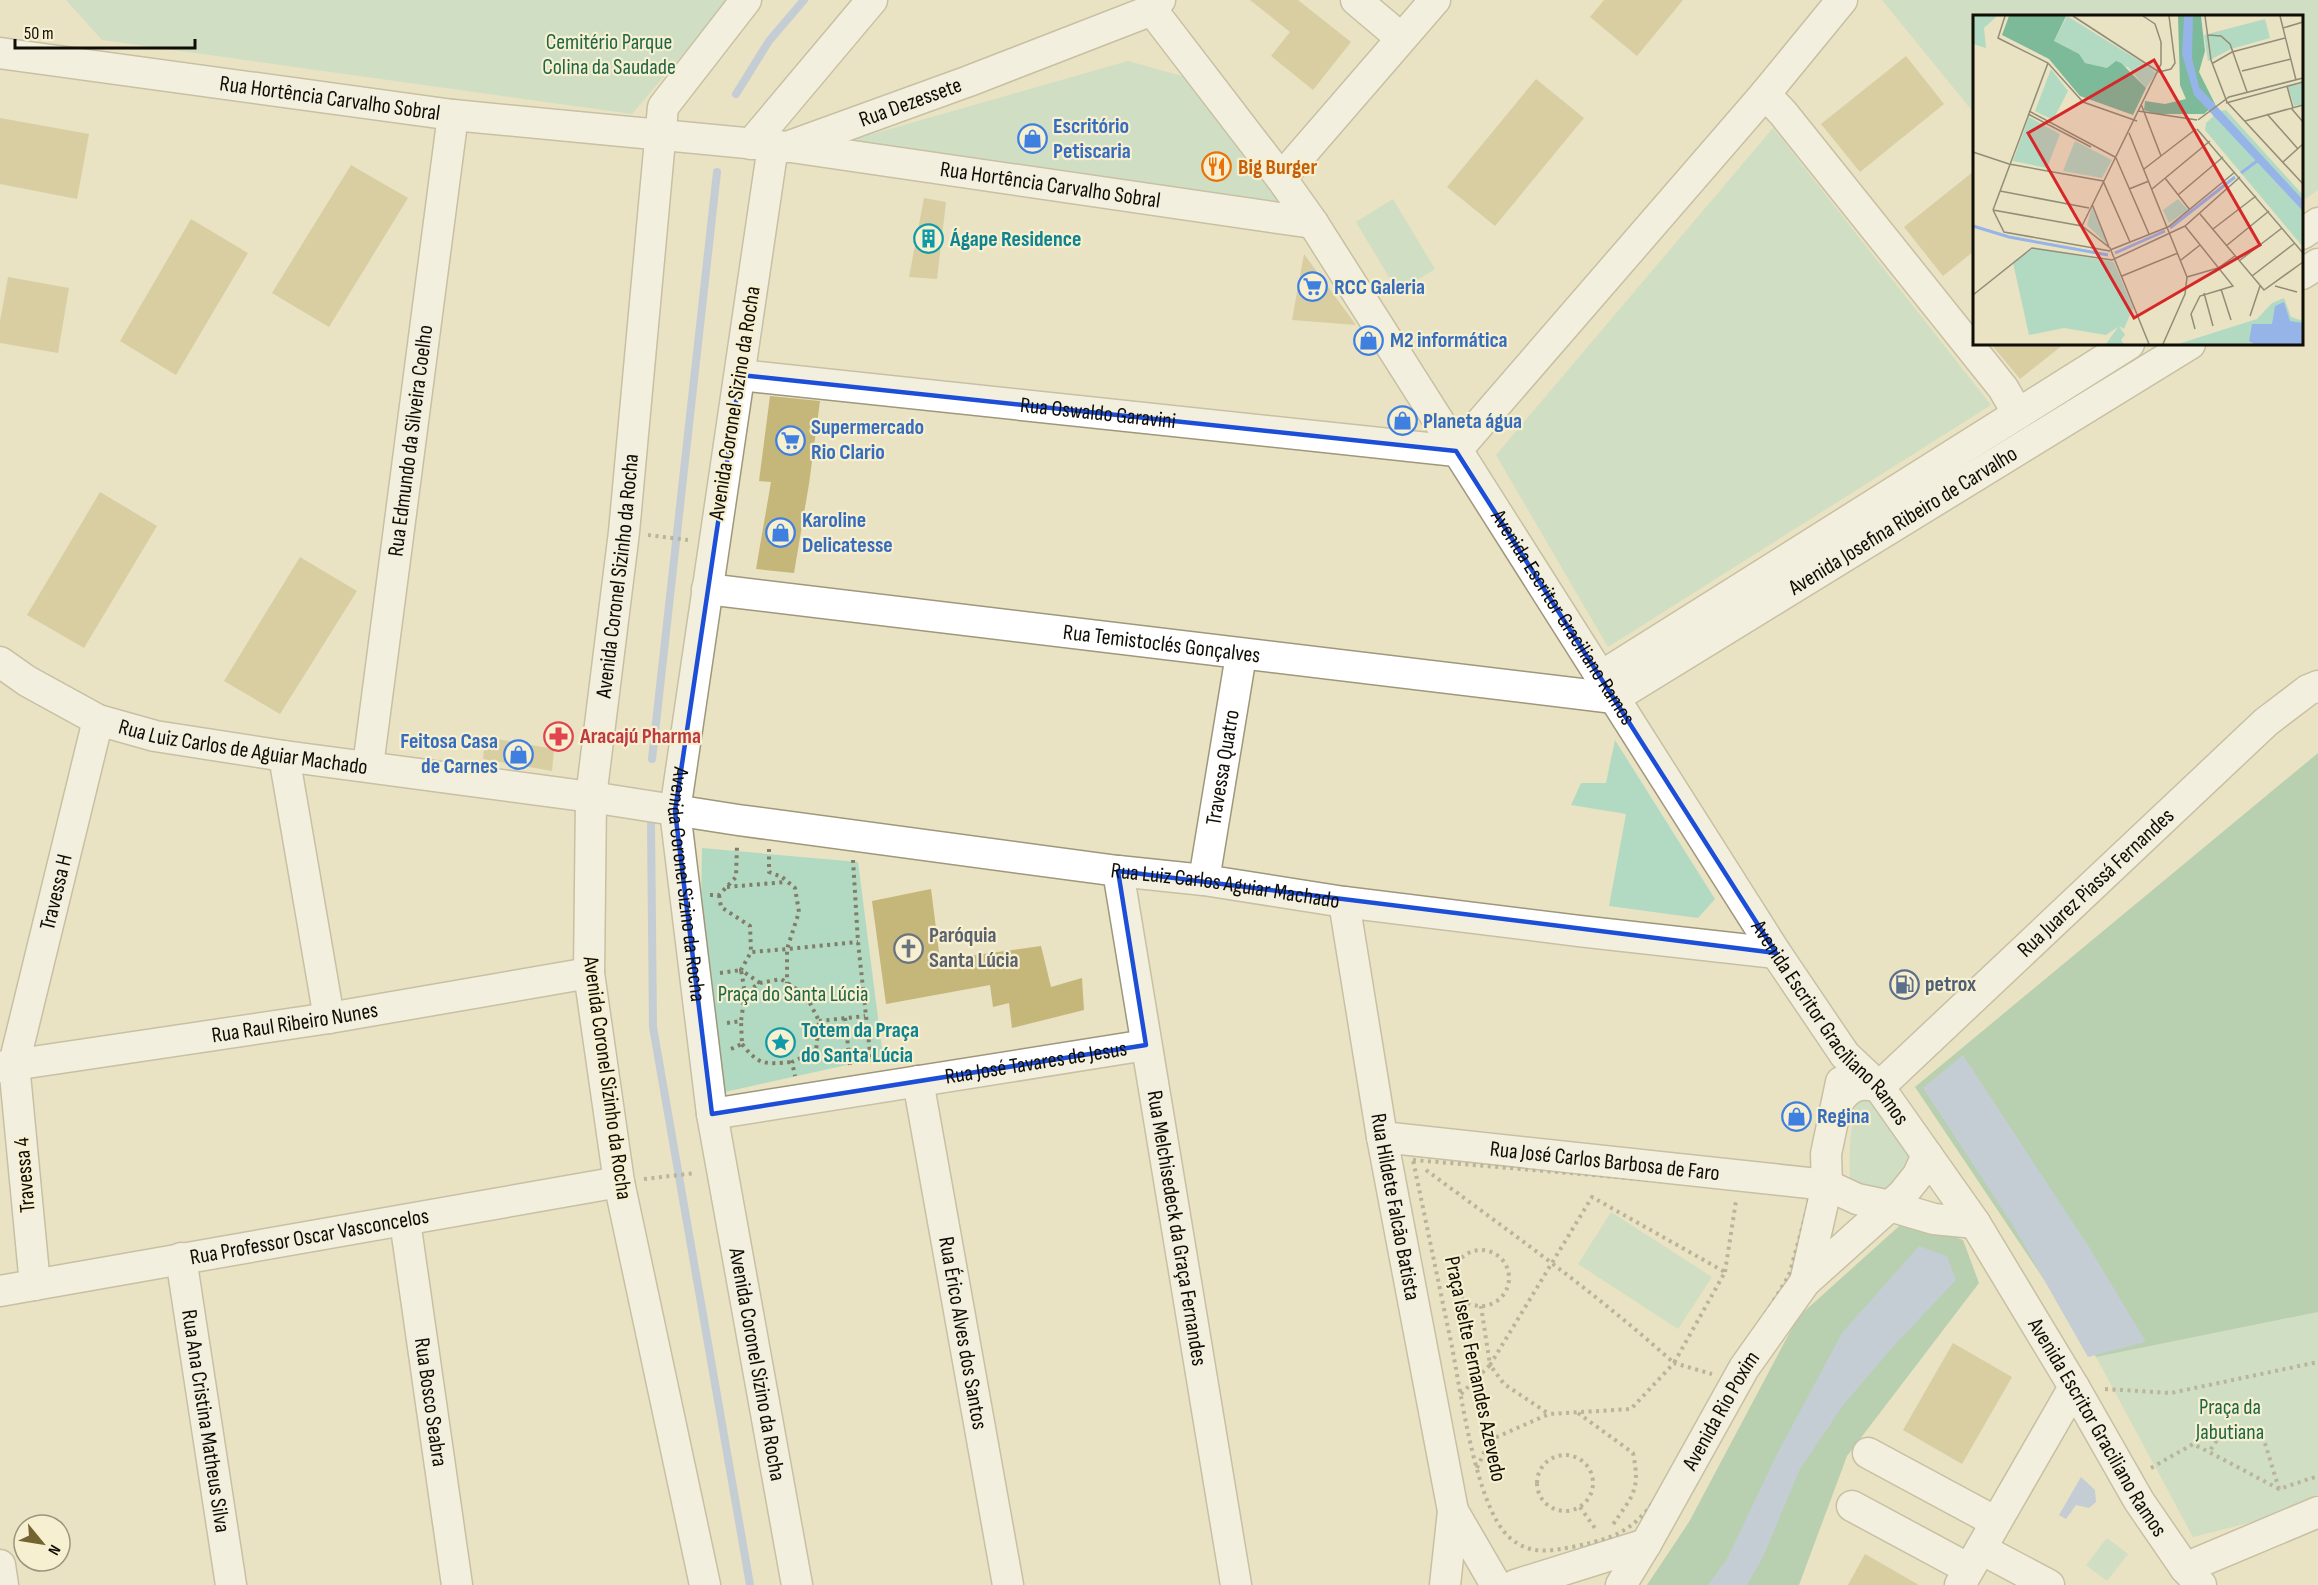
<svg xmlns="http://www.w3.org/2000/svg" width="2318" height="1585" font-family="'Sofia Sans Condensed',sans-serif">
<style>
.green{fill:#b2dac3}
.forest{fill:#7cba99}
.water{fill:#96b4e7}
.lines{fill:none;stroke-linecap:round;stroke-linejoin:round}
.stream{stroke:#96b4e7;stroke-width:8}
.building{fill:#c5b67a}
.minor-casing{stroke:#9e977b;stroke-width:33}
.path{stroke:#817d68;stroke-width:4;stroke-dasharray:3 4.5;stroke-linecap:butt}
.minor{stroke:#fff;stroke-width:30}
.marked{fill:none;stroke:#1d4ed8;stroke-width:4.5;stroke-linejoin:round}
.labels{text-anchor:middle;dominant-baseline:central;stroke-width:4.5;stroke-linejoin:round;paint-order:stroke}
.park-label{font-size:22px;fill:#1e6646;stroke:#f6efd0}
.street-label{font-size:22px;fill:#0f0d04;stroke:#f6efd0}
.shop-label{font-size:22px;font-weight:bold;fill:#366cbe;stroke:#f6efd0;text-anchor:start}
.food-label{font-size:22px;font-weight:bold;fill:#c56008;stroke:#f6efd0;text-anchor:start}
.culture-label{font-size:22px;font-weight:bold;fill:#0d838f;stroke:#f6efd0;text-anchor:start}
.health-label{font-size:22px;font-weight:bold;fill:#be3a42;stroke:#f6efd0;text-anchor:start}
.worship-label{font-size:22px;font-weight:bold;fill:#5b616d;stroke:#f6efd0;text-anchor:start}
.service-label{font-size:22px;font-weight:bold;fill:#4e5e75;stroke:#f6efd0;text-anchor:start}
.inset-river{fill:none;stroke:#96b4e7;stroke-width:3}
.inset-road{fill:none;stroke:#928d77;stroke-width:1.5}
.view{fill:#d62828;fill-opacity:0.15;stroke:#d62828;stroke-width:3}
.inset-edge{fill:none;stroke:#0f0d04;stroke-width:3}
</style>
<rect width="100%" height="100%" fill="#e9e2c3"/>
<path class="green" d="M66 0H729L632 114 102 40Z
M1882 0H2318V190L2302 201V16H1974V113Z
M1128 61 1182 76 1279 196 1276 209 830 146Z
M1773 128 1991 405 1608 647 1496 455Z
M1393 199 1435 269 1398 292 1356 222Z
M1615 740 1715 899 1698 918 1609 906 1626 814 1571 805 1581 783H1606Z
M702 848 858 862 883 1057 725 1092 701 912Z
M1870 1098 1911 1155C1908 1175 1895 1185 1877 1192L1850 1179C1849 1154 1850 1126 1857 1101Z
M1611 1212 1712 1277 1678 1329 1578 1264Z
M2318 1312V1494L2264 1519 2193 1537 2096 1357Z
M2107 1538 2128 1554 2107 1581 2086 1565Z"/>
<path class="forest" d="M2318 753V1312L2096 1357 1915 1087Z
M1907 1219 1963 1240 1979 1283 1847 1456 1799 1585H1647L1689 1522 1798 1317Z"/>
<path class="water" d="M1963 1055 2089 1247 2146 1342 2088 1357 2014 1227 1923 1088Z
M1919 1246 1947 1256 1956 1280 1892 1348 1844 1404 1800 1469 1763 1557 1747 1585H1708L1727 1559 1776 1456 1842 1333Z
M2081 1477 2095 1490 2096 1502 2089 1508 2076 1505 2066 1519 2059 1515Z"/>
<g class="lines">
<path class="stream" d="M736 94 769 41 804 0
M652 759 717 172
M651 824 653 1027 750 1585"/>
</g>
<path class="building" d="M1250 0H1298L1351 42 1313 90 1271 56 1290 32Z
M1604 0H1683L1637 56 1590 17Z
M1906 56 1944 104 1860 172 1821 124Z
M1536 79 1584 118 1495 226 1447 187Z
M0 118 89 134 77 199 0 184Z
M351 165 408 198 329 327 272 293Z
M1974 171V251L1943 276 1904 227Z
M924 198 946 202 937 279 909 277Z
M191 219 248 253 176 375 120 341Z
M1304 254 1356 325 1292 320Z
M8 277 69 288 58 353 0 343V321Z
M1991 344H2064L2020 379Z
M770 396 820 401 809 484 794 573 756 569 771 482 759 481Z
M100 492 157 526 84 648 27 615Z
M300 557 357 591 280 714 224 681Z
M485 737 554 749 552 771 483 759Z
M931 889 940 960 1041 946 1051 987 1082 978 1084 1010 1012 1028 1009 1003 993 1007 990 985 886 1004 872 901Z
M1953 1343 2012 1377 1962 1464 1903 1430Z
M1865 1554 1919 1585H1848Z"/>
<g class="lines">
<defs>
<g id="minor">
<path d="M1356 0 1401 38"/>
<path id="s1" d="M1152 10 1281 178 1313 223 1776 953 1845 1055 1879 1087 1975 1223 2074 1387 2139 1501 2185 1568 2201 1585"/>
<path id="s2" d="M0 53 453 115 787 147 969 81 1152 10 1160 0"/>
<path d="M1765 94 1783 113 2003 388 2018 414"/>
<path d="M751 144 872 0"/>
<path id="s3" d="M773 146 675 811 712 1114 797 1585"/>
<path id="s4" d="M791 147 1313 223"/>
<path d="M1281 178 1435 0"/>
<path d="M2302 234 2318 223"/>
<path d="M2302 274 2318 264"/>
<path id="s5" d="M740 375 1456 451 1765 94 1842 0"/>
<path id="s6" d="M707 589 1614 698"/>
<path id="s7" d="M0 662 27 681 98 720 155 736 284 756 591 797 738 820 1118 871 1204 880 1344 902 1579 931 1776 953"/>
<path d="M1600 677 2129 344"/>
<path id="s8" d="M1614 698 2190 344"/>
<path d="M284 756 329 1018"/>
<path id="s9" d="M368 766 453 115"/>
<path id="s10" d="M1118 871 1236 1585"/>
<path id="s11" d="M1204 880 1241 655"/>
<path id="s12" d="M1344 902 1382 1137 1453 1511 1445 1585"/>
<path id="s13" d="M0 1067 329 1018 589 973"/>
<path id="s14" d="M918 1081 1008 1585"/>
<path id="s15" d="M1839 1101C1850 1085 1861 1082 1879 1087L2266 722 2308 690 2318 686"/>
<path id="s16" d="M712 1114 1146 1045"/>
<path id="s17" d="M1382 1137 1827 1185 1857 1199 1890 1206 1934 1219 1975 1223"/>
<path id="s18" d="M405 1221 457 1585"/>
<path id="s19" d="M181 1258 231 1585"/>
<path d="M1805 1282 1827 1185 1826 1154 1841 1082"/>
<path id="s20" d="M35 1285 14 1064 98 720"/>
<path id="s21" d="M0 1291 619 1182"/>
<path d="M1868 1453 1996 1522"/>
<path d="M1852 1506 1969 1569"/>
<path d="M1453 1511 1496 1585"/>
<path d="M1981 1549 2049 1585"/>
<path d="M0 1565 3 1585"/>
<path d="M2185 1568 2318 1512"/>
<path id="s22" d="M705 1585 619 1182 589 973 591 797 624 532 663 107 746 0"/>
<path d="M1515 1585 1646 1544"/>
<path id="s23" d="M1621 1585 1646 1544 1744 1368 1805 1282 1902 1195 1918 1175 1927 1155"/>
<path d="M1960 1585 2074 1387"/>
</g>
</defs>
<use href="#minor" class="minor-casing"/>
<path class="path" d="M648 535 688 540
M769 849V872L782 877 795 888 799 912 787 949 858 942
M853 860 858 942 871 1062
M727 887 786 882
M710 895H719L736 877 737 846
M719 895 721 907 750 926 751 952
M720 973 741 970 745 993
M760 983 741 970 751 952 787 949V983
M845 1018 850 1065
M819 1021 865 1016
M727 1023 741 1021 745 993 760 983 781 979 806 995 819 1021 816 1051 792 1062 795 1076
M742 1044C759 1066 765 1064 792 1062
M731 1049 742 1044 741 1021
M1413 1160 1810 1193 1808 1207 1789 1275 1656 1499C1631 1532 1616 1537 1577 1546 1551 1551 1530 1556 1509 1537 1476 1507 1461 1393 1452 1347 1439 1285 1426 1222 1413 1160Z
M1426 1170C1510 1232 1596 1293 1674 1363L1725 1272 1592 1197 1490 1365 1481 1306
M644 1179 696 1173
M1453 1278a28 28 0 1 1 56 0a28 28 0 1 1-56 0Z
M1725 1272 1736 1201
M2105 1389 2171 1393 2318 1362
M1461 1394 1490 1365 1504 1384 1549 1414
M1578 1413 1633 1453C1641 1491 1632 1496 1612 1526
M1537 1483a28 28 0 1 1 56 0a28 28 0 1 1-56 0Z
M1477 1468 1490 1440 1549 1414 1631 1409 1674 1363 1712 1374
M2151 1468 2193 1444 2209 1452
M2279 1489 2264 1440 2250 1431 2221 1434 2209 1452 2279 1489 2318 1476
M1580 1507 1597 1531"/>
<use href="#minor" class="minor"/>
</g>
<path d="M0 0H2318V1585H0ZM740 375 1456 451 1776 953 1118 871 1146 1045 712 1114 675 811Z" fill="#e9e2c3" fill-opacity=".55" fill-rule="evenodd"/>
<path class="marked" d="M740 375 1456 451 1776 953 1118 871 1146 1045 712 1114 675 811Z"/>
<defs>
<symbol id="shop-ring" viewBox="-11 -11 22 22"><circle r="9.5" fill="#f6efd0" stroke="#3f7fe0" stroke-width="1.5"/><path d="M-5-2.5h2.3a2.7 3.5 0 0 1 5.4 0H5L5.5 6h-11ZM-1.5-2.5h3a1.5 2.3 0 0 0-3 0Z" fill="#3f7fe0"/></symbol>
<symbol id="restaurant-ring" viewBox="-11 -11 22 22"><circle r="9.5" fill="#f6efd0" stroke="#e8710a" stroke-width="1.5"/><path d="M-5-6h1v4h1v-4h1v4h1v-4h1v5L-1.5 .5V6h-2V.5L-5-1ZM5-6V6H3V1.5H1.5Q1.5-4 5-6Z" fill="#e8710a"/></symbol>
<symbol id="building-ring" viewBox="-11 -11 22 22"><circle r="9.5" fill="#f6efd0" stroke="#0f9aa8" stroke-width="1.5"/><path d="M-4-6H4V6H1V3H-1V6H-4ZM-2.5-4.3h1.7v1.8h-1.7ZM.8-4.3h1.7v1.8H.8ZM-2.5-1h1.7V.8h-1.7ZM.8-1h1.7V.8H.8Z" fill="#0f9aa8"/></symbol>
<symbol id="supermarket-ring" viewBox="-11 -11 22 22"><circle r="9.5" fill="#f6efd0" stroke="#3f7fe0" stroke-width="1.5"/><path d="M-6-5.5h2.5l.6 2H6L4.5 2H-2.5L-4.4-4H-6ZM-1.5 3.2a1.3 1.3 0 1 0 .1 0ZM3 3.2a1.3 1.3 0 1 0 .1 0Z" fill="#3f7fe0"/></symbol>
<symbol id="pharmacy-ring" viewBox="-11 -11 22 22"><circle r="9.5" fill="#f6efd0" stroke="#e0444e" stroke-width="1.5"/><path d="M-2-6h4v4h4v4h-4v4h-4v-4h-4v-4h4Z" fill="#e0444e"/></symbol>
<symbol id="church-ring" viewBox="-11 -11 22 22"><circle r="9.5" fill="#f6efd0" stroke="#6b7280" stroke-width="1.5"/><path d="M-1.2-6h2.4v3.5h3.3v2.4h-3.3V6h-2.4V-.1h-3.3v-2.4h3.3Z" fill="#6b7280"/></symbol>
<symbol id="fuel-ring" viewBox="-11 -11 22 22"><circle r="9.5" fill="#f6efd0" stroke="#5c6f8a" stroke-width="1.5"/><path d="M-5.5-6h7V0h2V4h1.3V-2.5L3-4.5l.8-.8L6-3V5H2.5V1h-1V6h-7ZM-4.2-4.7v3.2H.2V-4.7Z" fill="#5c6f8a"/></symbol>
<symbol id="sight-ring" viewBox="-11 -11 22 22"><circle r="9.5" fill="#f6efd0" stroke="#0f9aa8" stroke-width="1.5"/><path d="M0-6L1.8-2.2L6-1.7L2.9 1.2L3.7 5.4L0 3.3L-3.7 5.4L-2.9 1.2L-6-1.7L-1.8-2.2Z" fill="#0f9aa8"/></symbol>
</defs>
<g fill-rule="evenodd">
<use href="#shop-ring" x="1016" y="122" width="33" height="33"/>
<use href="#restaurant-ring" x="1200" y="150" width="33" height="33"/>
<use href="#building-ring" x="912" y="222" width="33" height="33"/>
<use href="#supermarket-ring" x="1296" y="270" width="33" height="33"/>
<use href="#shop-ring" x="1352" y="324" width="33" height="33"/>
<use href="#shop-ring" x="1386" y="404" width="33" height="33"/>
<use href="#supermarket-ring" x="774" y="424" width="33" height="33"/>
<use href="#shop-ring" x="764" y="516" width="33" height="33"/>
<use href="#pharmacy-ring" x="542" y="720" width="33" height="33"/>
<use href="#shop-ring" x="502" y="738" width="33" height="33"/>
<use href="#church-ring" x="892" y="932" width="33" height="33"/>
<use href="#fuel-ring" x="1888" y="968" width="33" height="33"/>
<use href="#sight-ring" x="764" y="1026" width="33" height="33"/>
<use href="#shop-ring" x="1780" y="1100" width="33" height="33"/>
</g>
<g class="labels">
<g class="park-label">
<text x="609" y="42">Cemitério Parque<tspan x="609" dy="25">Colina da Saudade</tspan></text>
<text x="793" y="994">Praça do Santa Lúcia</text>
<text x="2230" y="1407">Praça da<tspan x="2230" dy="25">Jabutiana</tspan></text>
</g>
<g class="street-label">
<text stroke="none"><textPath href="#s2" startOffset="333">Rua Hortência Carvalho Sobral</textPath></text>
<text stroke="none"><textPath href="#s2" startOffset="924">Rua Dezessete</textPath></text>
<text stroke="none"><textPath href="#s4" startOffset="262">Rua Hortência Carvalho Sobral</textPath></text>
<text transform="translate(735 403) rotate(-81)">Avenida Coronel Sizino da Rocha</text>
<text stroke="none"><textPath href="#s5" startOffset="360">Rua Oswaldo Garavini</textPath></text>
<text stroke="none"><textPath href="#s9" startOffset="328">Rua Edmundo da Silveira Coelho</textPath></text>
<text stroke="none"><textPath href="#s8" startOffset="339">Avenida Josefina Ribeiro de Carvalho</textPath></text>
<text stroke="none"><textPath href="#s22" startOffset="1022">Avenida Coronel Sizinho da Rocha</textPath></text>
<text stroke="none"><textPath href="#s1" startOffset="734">Avenida Escritor Graciliano Ramos</textPath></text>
<text stroke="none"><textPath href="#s6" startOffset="458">Rua Temistoclés Gonçalves</textPath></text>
<text stroke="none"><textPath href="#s7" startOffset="262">Rua Luiz Carlos de Aguiar Machado</textPath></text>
<text stroke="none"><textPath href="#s11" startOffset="114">Travessa Quatro</textPath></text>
<text stroke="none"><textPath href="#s15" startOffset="344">Rua Juarez Piassá Fernandes</textPath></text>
<text stroke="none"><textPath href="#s3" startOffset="746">Avenida Coronel Sizino da Rocha</textPath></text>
<text stroke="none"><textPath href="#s7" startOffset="1254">Rua Luiz Carlos Aguiar Machado</textPath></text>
<text stroke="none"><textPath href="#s20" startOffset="399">Travessa H</textPath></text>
<text stroke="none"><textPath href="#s13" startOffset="298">Rua Raul Ribeiro Nunes</textPath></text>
<text stroke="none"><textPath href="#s1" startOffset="1220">Avenida Escritor Graciliano Ramos</textPath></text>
<text stroke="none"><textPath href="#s16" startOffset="328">Rua José Tavares de Jesus</textPath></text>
<text transform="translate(607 1078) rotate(82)">Avenida Coronel Sizinho da Rocha</text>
<text stroke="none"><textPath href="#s17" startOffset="224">Rua José Carlos Barbosa de Faro</textPath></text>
<text transform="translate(25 1175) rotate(-95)">Travessa 4</text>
<text stroke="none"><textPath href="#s12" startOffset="309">Rua Hildete Falcão Batista</textPath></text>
<text stroke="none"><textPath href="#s10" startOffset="362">Rua Melchisedeck da Graça Fernandes</textPath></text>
<text stroke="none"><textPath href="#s21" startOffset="314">Rua Professor Oscar Vasconcelos</textPath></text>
<text stroke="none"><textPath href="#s14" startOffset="256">Rua Érico Alves dos Santos</textPath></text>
<text stroke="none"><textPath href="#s3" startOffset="1232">Avenida Coronel Sizino da Rocha</textPath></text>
<text transform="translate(1475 1369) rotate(78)">Praça Iselte Fernandes Azevedo</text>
<text stroke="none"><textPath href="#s18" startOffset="183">Rua Bosco Seabra</textPath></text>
<text stroke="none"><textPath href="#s23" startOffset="201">Avenida Rio Poxim</textPath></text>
<text stroke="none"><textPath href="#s19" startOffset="165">Rua Ana Cristina Matheus Silva</textPath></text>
<text stroke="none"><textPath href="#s1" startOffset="1706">Avenida Escritor Graciliano Ramos</textPath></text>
</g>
<g class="shop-label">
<text x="1053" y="126">Escritório<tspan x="1053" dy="25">Petiscaria</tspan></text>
<text x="1334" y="287">RCC Galeria</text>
<text x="1390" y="340">M2 informática</text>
<text x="1423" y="421">Planeta água</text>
<text x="811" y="427">Supermercado<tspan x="811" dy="25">Rio Clario</tspan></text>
<text x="802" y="520">Karoline<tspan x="802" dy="25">Delicatesse</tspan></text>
<text x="498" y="741" text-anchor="end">Feitosa Casa<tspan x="498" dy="25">de Carnes</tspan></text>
<text x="1817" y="1116">Regina</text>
</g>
<g class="food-label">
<text x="1238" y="167">Big Burger</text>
</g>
<g class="culture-label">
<text x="950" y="239">Ágape Residence</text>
<text x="801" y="1030">Totem da Praça<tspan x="801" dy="25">do Santa Lúcia</tspan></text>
</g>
<g class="health-label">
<text x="580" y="736">Aracajú Pharma</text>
</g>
<g class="worship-label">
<text x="929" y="935">Paróquia<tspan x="929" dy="25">Santa Lúcia</tspan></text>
</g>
<g class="service-label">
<text x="1925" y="984">petrox</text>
</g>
</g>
<g transform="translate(1973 15)">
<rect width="330" height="330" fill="#e9e2c3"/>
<path d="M0 1H24L11 13 13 33 0 29ZM94 1 178 53 183 58 173 73 155 52 134 53 112 48 81 26ZM292 4 297 23 258 34 235 46 231 20ZM78 54 95 76 80 105 62 96ZM330 68V89L321 91 315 72ZM253 95 330 180V232L232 115 233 108 246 96ZM56 102 87 119 74 153 40 146ZM102 126 139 145 129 163 90 156ZM205 184 215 195 196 208 190 195ZM119 192 135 230 114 210ZM61 233 141 247 160 293 151 314 146 311 152 320 148 325 151 329H133L145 312 133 320 91 313 56 320 40 248ZM311 283 318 302 330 306V329H205L284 304 299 288Z" fill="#b2dac3"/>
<path d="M36 1H93L81 26 106 39 112 48 134 53 143 46 148 48 173 73 160 100 107 81 76 44 29 20ZM205 1H228L232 36 226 57 242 89 231 99H183L171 95 172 86 192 89 213 84 207 70Z" fill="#7cba99"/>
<path d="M211 1H220L219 43 226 72 330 185V196L221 80 209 39ZM311 287 317 306 330 308V329H281L276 326 279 309H299L302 291Z" fill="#96b4e7"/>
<path class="inset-river" d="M268 158 284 146M0 211 36 222 135 240M197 213 262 162M142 238 192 216"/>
<path class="inset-road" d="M32 1 25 23 75 48 110 87 164 106M100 1 186 57M232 1 238 45 254 87 330 169M307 1 323 65M310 13 330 7M235 20 248 21 257 29 274 77M240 48 259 37 312 23M269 56 318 44M186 57 198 54 202 48 196 1M314 71 320 93M253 88 330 67M168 89 188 141M318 93 330 107M56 96 142 142M165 96 224 105M55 99 118 132M294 99 325 134M225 105 256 82 330 63M272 106 330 90M224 114 330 238M156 118 214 262 212 279 190 329M0 137 36 149 130 166 157 227M143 143 176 219M310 147 330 129M171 154 223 114M192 163 217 195M156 174 176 166M179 174 237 126M27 176 116 193M205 180 250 142M119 189 136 232M20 195 109 211 137 233 176 329M20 195 75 48M20 195 31 217 137 236M227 199 291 275 330 247M109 211 188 49V27L182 9 170 1M212 211 260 271 227 281 218 299 222 314M240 214 283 181M253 231 296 196M137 235 195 212 262 157M208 245 227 230M266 246 309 213M149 261 205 238M279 261 322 228M214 262 245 253 262 241M302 271 324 277M248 274 258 305M231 278 240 311M0 280 59 233 139 245 212 211 267 162M277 301 287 271"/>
<path class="view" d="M181 45 287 230 161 303 55 118Z"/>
<rect width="330" height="330" class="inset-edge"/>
</g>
<g transform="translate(42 1543) rotate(120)"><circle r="28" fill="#f6efd0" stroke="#9a957e" stroke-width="1.5"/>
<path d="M0-4.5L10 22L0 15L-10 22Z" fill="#736432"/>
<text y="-9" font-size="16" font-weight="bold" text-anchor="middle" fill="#0f0d04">N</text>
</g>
<path d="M15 39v9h180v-9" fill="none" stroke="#0f0d04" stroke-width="3"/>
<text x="24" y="39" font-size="18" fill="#0f0d04" stroke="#f6efd0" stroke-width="4.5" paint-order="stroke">50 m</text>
</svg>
